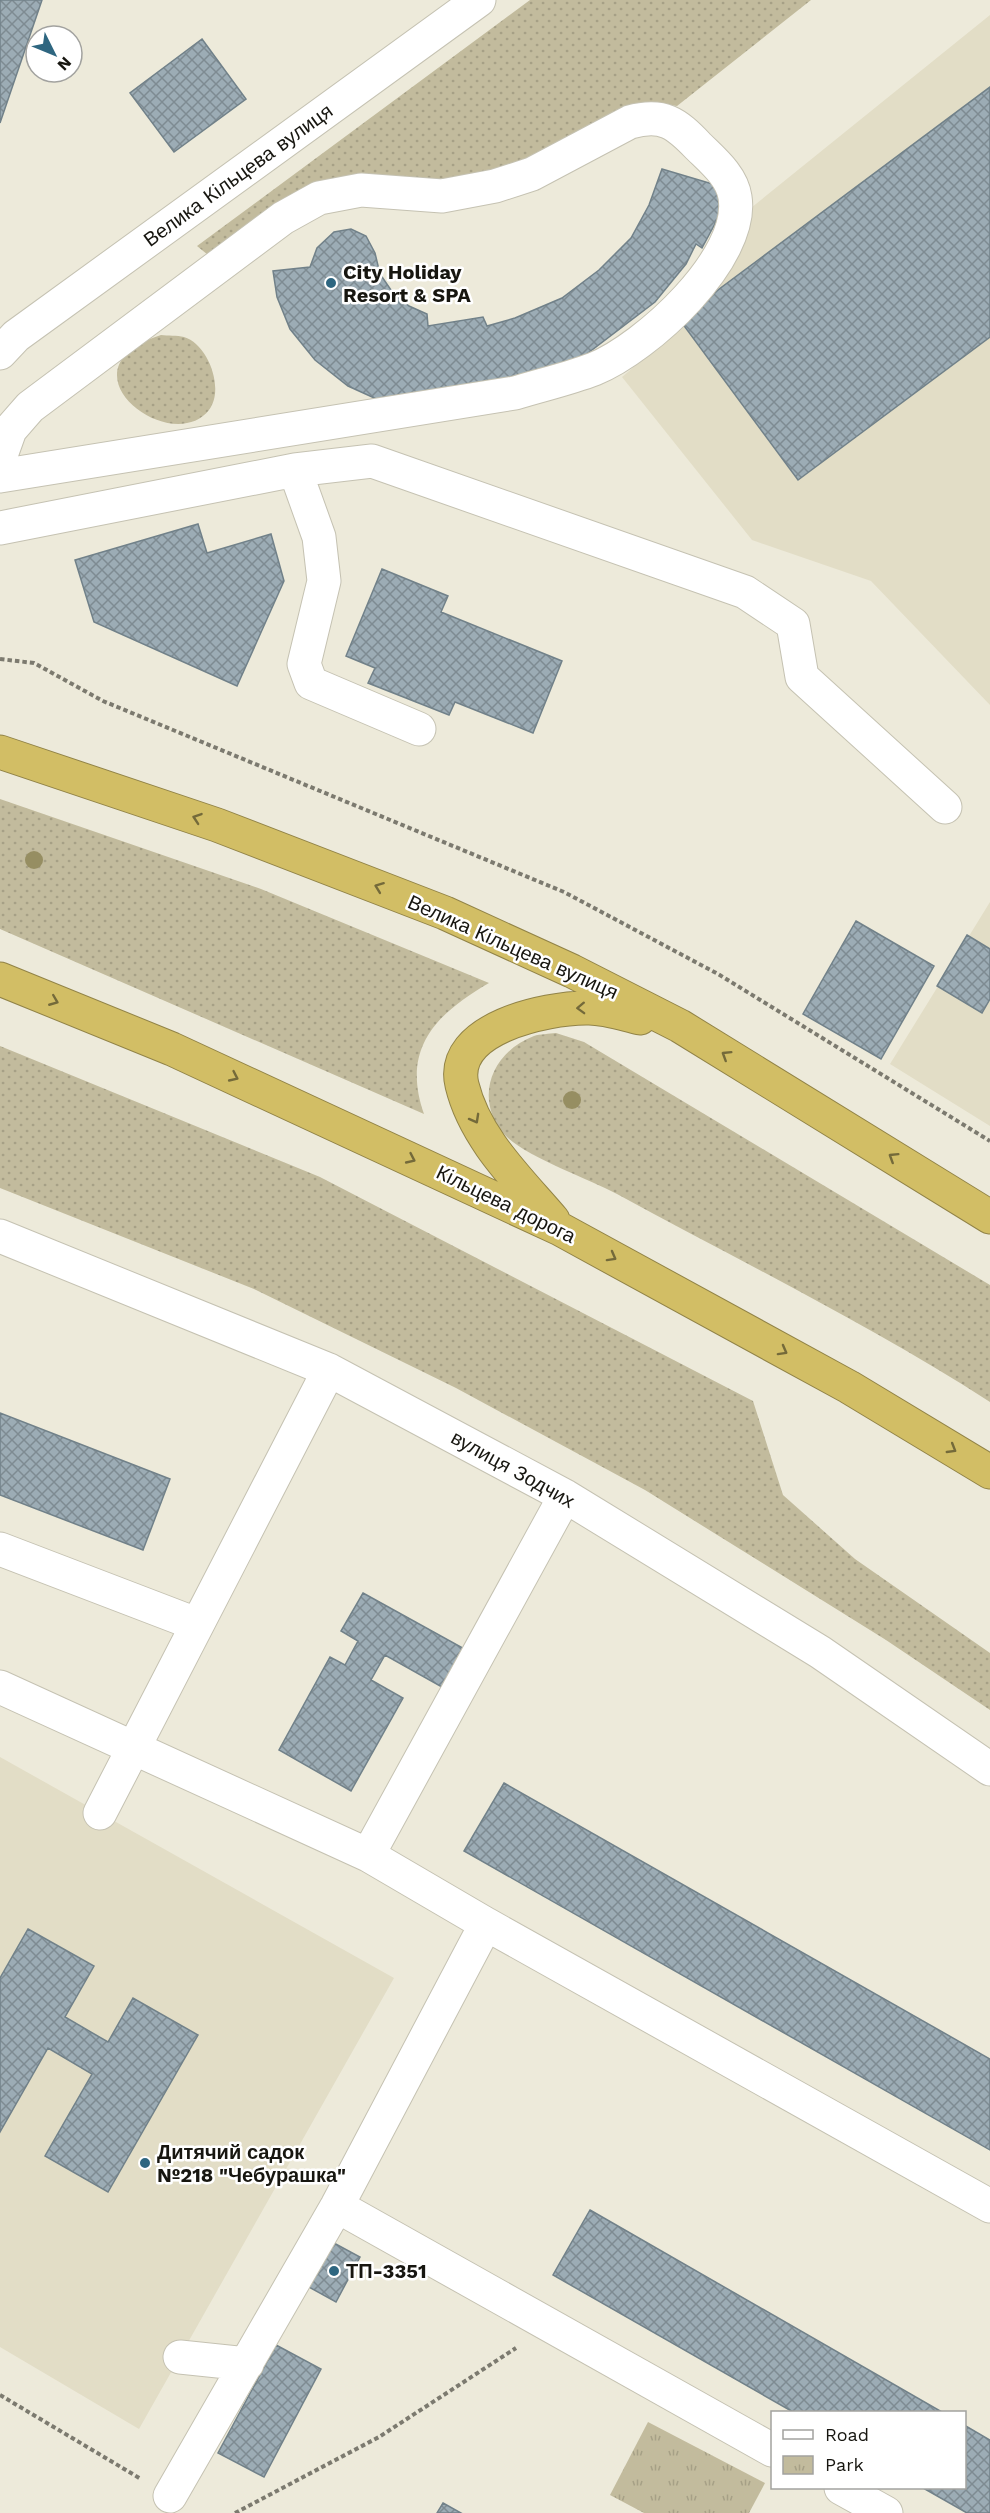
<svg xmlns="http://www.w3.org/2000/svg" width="990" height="2513" font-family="'Work Sans',sans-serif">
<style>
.built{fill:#e2ddc6}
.grass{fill:url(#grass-dots)}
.park{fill:url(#park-tufts)}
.building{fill:url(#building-cross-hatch);stroke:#718189;stroke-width:1.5}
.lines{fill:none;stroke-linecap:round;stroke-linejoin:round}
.minor-casing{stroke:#c5c2b2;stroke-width:35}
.highway-casing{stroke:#918347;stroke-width:35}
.path{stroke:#7c7a6f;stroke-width:4;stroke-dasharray:4.5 3;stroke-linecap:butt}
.minor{stroke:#fff;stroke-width:33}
.highway{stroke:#d2be65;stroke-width:33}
.tree{fill:#968e62}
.oneway{stroke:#746a3a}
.poi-dot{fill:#2e6680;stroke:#fff;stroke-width:2}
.labels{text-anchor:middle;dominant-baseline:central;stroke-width:5;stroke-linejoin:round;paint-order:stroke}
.street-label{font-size:20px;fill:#171610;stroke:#fff}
.poi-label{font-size:20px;font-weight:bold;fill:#171610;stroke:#fff;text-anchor:start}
</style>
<defs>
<pattern id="grass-dots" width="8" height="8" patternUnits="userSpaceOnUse" patternTransform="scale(1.5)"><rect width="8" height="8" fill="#c2bb9d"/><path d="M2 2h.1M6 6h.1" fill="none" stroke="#a6a086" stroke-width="1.8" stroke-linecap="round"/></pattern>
<pattern id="park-tufts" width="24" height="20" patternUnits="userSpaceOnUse" patternTransform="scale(1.5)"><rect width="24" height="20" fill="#c2bb9d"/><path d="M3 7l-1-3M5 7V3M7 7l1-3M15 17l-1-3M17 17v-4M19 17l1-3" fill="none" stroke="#a6a086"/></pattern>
<pattern id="building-cross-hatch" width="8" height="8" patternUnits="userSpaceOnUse" patternTransform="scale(1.5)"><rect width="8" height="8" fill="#9cacb5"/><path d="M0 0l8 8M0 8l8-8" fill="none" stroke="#7e8b92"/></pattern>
</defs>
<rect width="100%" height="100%" fill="#edeada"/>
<path class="built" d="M990 15V705L871 581 752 540 622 377 663 342 751 208Z
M990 902V1126L890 1064Z
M0 1757 394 1978 139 2429 0 2347Z"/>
<path class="grass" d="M530 0H811L677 106 649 102 533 161 474 177 422 182 343 183 213 259 197 246Z
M161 335C168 336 177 335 184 337 208 344 225 389 209 410 171 458 54 369 161 335Z
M0 799 261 889 489 983C436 1014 401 1048 424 1114L0 929Z
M556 1033 584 1042 990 1285V1402C870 1325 742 1262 617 1194 589 1179 524 1156 505 1135 473 1100 491 1052 534 1036 540 1034 549 1034 556 1033Z
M0 1046 320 1177 753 1401 783 1495 855 1559 990 1653V1710L886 1640 645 1490 456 1388 254 1289 0 1188Z"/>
<path class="park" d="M648 2422 765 2483 749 2513H644L610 2495Z"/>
<path class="building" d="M0 0H42L0 123Z
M202 39 246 99 174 152 130 93Z
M990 87V337L798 480 679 319Z
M662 169 726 188 717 220 702 248 696 244 686 264 655 302 584 356 496 384 383 402 348 386 315 360 290 329 277 297 273 271 310 267 317 248 334 232 351 229 366 236 375 253 380 274 393 293 409 306 427 314 428 326 483 317 487 326 515 318 562 298 599 270 631 238 649 205Z
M198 524 207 553 271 534 284 581 237 686 94 622 75 560Z
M382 569 448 596 441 612 562 661 533 733 455 702 449 715 368 683 375 668 346 656Z
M856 921 934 966 881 1059 803 1014Z
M967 935 990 949V999L982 1013 937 986Z
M0 1413 170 1479 143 1550 0 1495Z
M363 1593 470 1652 449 1691 385 1655 371 1680 403 1698 351 1791 279 1750 330 1657 345 1665 358 1641 341 1631Z
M504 1783 990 2059V2150L464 1851Z
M28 1929 94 1966 65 2017 108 2042 133 1998 198 2035 108 2192 45 2156 92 2074 48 2048 0 2132V1978Z
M590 2210 942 2412H793L553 2275Z
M332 2242 360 2257 336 2302 307 2286Z
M276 2345 321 2369 264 2477 218 2453Z
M964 2425 990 2440V2513H967L923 2488H964Z
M443 2503 461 2513H437Z"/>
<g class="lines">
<defs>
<path id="minor" d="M0 353 16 336 479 0
M0 458 10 430 30 407 283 218 319 198 361 190 442 196 495 186 532 174 630 122C663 113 676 123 698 146 712 160 732 176 735 197 745 258 646 348 594 369 568 379 541 385 515 393L0 476
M295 470 319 537 324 581 304 664 311 683 419 729
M0 528 295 470 372 461 745 592 793 624 802 677 945 807
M0 1236 329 1370 565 1496 820 1652 990 1769
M0 1549 196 1624
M0 1687 368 1855 486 1924 337 2206 170 2496
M100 1813 329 1370
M368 1855 565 1496
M486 1924 990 2206
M337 2206 772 2450
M180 2357 247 2364
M841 2488 886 2513"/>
<path id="highway" d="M0 752 217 825 445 913 572 971 680 1026 990 1217
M0 979 172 1049 560 1229 849 1387 990 1472
M553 1220C519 1180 475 1139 462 1085 448 1028 547 1008 586 1008 603 1007 623 1014 640 1018"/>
</defs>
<use href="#minor" class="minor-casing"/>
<use href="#highway" class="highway-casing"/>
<path class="path" d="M0 659 34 663 103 701 564 892 718 974 990 1141
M0 2395 141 2479
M235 2513 379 2437 516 2348"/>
<use href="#minor" class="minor"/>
<use href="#highway" class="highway"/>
</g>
<g class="tree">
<circle cx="34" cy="860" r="9"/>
<circle cx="572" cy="1100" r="9"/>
</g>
<defs><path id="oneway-chevron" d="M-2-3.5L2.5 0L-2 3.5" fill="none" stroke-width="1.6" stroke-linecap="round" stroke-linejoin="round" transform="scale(1.5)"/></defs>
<g class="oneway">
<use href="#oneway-chevron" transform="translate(197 818) rotate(-161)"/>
<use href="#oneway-chevron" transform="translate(379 887) rotate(-159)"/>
<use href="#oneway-chevron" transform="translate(54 1001) rotate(22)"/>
<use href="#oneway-chevron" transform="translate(581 1008) rotate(178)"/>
<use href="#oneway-chevron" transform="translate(726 1055) rotate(-148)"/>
<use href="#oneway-chevron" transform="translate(234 1077) rotate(25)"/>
<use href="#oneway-chevron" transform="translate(475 1119) rotate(61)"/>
<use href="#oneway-chevron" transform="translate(893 1157) rotate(-148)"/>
<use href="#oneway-chevron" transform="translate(411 1159) rotate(25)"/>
<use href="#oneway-chevron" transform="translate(612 1257) rotate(29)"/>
<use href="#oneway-chevron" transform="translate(783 1351) rotate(29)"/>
<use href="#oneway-chevron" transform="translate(952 1449) rotate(31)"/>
</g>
<g class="poi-dot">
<circle cx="331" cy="283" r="6"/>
<circle cx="145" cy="2163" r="6"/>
<circle cx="334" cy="2271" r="6"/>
</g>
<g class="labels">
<g class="street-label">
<text transform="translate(238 175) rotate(-36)">Велика Кільцева вулиця</text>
<text transform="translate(513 947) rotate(24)">Велика Кільцева вулиця</text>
<text transform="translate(506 1204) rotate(26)">Кільцева дорога</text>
<text transform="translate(513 1469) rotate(29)">вулиця Зодчих</text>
</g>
<g class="poi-label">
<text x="343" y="272">City Holiday<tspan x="343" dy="23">Resort &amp; SPA</tspan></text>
<text x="157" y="2152">Дитячий садок<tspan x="157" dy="23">№218 "Чебурашка"</tspan></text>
<text x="346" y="2271">ТП-3351</text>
</g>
</g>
<rect x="771" y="2411" width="195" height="78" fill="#ffffff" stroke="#a2a29f" stroke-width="1.5"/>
<rect x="783" y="2430" width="30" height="9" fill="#ffffff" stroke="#a2a29f" stroke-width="1.5"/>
<text x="825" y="2441" font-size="18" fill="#171610">Road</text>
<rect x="783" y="2456" width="30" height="18" fill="url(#park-tufts)" stroke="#a2a29f" stroke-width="1.5"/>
<text x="825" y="2471" font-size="18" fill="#171610">Park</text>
<g transform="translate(54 54) rotate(133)"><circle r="28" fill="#ffffff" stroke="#a2a29f" stroke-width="1.5"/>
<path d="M0-4.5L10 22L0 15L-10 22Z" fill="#2e6680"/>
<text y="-9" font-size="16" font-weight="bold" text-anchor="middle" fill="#171610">N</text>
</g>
</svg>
